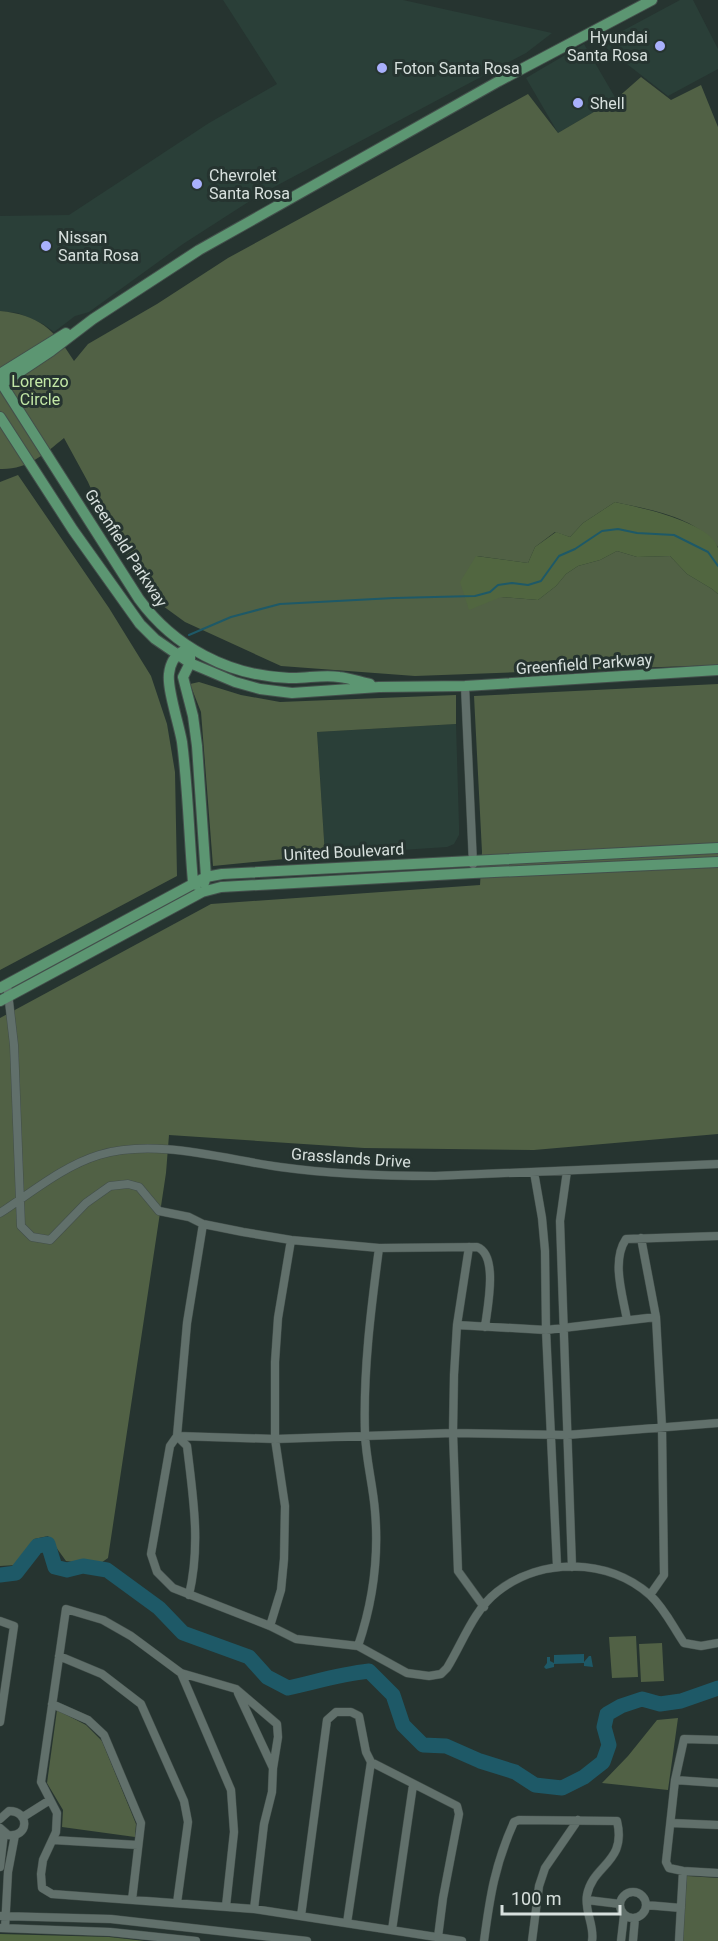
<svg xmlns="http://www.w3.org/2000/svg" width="718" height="1941" font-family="Roboto,sans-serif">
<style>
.built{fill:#2a3f38}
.green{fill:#516145}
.forest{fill:#516640}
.water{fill:#1e5967}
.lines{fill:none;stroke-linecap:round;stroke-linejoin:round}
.stream{stroke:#1e5967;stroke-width:2}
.river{stroke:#1e5967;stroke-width:15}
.minor-casing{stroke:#434f4b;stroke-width:9}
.major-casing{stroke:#434f4b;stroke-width:12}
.minor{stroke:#61706b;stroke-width:8}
.major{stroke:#5c9672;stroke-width:10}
.poi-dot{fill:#a9b0fc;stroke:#263430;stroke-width:2}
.labels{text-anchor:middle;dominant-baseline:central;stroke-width:6;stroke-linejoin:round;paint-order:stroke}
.poi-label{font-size:16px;fill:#d7e0dd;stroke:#263430;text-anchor:start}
.park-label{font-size:16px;fill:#c2e7a6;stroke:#263430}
.street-label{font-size:16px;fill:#d7e0dd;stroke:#263430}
</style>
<rect width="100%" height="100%" fill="#263430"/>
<path class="built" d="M223 0H403L552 33 526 53 259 195 183 244 89 312 75 316 54 332 43 324 18 313 0 311V216L69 215 209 123 277 84Z
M680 0H693L718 49V69L668 96 600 43Z
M584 44 616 99 558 133 526 78Z
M456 724 459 825V835L454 844 447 847 325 855 317 732Z"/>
<path class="green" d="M641 77 671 100 701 85 718 127V547C695 516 650 510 615 502L583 523 570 537 555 532 535 547 528 563 477 556 501 597 538 600 556 586 566 574 578 566 600 560 617 551 637 557 670 556 687 574 712 589 718 594V665L415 676 281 666 185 622 163 606 110 532 88 482 64 438C44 454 28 470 0 469V311C39 315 54 329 74 361L88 344 157 304 228 258 528 94 558 133 616 99Z
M18 475 109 608 151 676 167 724 175 772 177 876 0 970V482Z
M199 682 241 695 280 702 456 695V724L317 732 325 855 213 866 201 712 190 684Z
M718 684V1134L534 1150 364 1148 169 1135 166 1173 108 1558 98 1565 66 1561 48 1536 34 1539 16 1565 0 1566V1018L211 904 480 885 482 852 474 696Z
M636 1636 638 1677 612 1678 609 1637Z
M662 1643 664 1681 641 1682 639 1644Z
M57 1710 86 1725 102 1741 136 1824 135 1837 62 1827 63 1810 47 1783Z
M678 1718 668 1790 602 1783 628 1756 657 1720Z
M687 1876 718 1878V1941H682Z"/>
<path class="forest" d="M615 502C638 507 711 522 718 548 718 560 718 582 718 594L712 589 687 574 670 556 637 557 617 551 600 560 578 566 566 574 556 586 538 600 501 597 469 610 460 582 476 556 528 563 535 547 556 532 570 537 583 523Z
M0 1934 109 1937 145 1941H0Z"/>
<path class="water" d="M584 1654V1662L589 1656H591L593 1667 584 1666V1663L554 1664V1667L546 1669 544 1667 547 1663V1657H550V1661L554 1663V1655Z"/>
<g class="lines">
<path class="stream" d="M189 635 231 617 280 604 394 598 475 596 490 592 498 585 512 583 528 585 541 581 559 556 575 549 602 531 618 529 637 533 674 535 708 552 718 566"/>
<path class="river" d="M0 1575 16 1573 37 1546 48 1544 55 1567 67 1570 83 1566 107 1570 159 1608 183 1633 249 1657 267 1677 288 1688C315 1682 341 1674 369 1671L393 1695 403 1725 423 1745 446 1746 480 1761 515 1772 535 1785 562 1788 584 1777 603 1762 609 1745 604 1727 607 1714 621 1706 642 1699 660 1704 681 1701 718 1688"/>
<defs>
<path id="minor" d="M465 686 473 864
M7 984 14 1045 21 1226 32 1237 50 1240 86 1203 110 1186 128 1184 139 1187 159 1211 189 1217 203 1224 243 1232 291 1240 379 1248 477 1247C499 1255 487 1309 485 1327
M567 1171 560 1221 572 1567
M534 1172 542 1218 545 1251 546 1330 557 1566
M0 1213C31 1193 63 1166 99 1155 155 1138 223 1159 280 1167 331 1174 383 1176 435 1176L718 1164
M203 1224 187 1323 177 1436 170 1446 151 1554 157 1572 173 1588 270 1626 296 1639 358 1646 407 1673 429 1676 441 1674 447 1668C463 1642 473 1611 497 1592 541 1557 608 1558 650 1595 665 1609 673 1627 684 1643L701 1646 718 1643
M641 1238 656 1317 662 1427 664 1575 650 1595
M469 1247 457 1325 454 1375 453 1433 458 1571 484 1607
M627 1320C623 1296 611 1261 626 1239L718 1236
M457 1325 546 1330 656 1317
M177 1436 275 1439 453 1433 567 1435 718 1423
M177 1436 187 1446C193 1497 201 1544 189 1595
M0 1621 14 1626 0 1722
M270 1626 281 1590 284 1559 285 1506 275 1439V1362L278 1318 291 1240
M358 1646C373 1602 379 1557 375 1511 373 1485 366 1460 365 1434 363 1371 371 1309 379 1248
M59 1656 102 1674 141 1704 184 1801 188 1822 177 1903
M181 1673 231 1790 234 1832 226 1906
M238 1693 273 1768 272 1792 264 1824 254 1909
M52 1704 88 1720 104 1735 141 1823 132 1900
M718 1740 684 1739 675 1780 666 1862 669 1868 683 1871 718 1873
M371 1762 457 1806 459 1814 443 1898 438 1937
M273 1768 278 1737 277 1724 236 1689 181 1673 131 1636 103 1620 66 1609 41 1782 57 1813 56 1832 43 1860 41 1874 42 1888 52 1894 254 1909 462 1941
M675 1780 718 1783
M23 1817 50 1800
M0 1819 9 1811C30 1811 29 1838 8 1835L0 1828
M671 1823 718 1825
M53 1840 138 1845
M0 1867 4 1833
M620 1905a13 13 0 1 1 26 0a13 13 0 1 1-26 0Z
M587 1900 620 1904
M646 1905 681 1908
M0 1916 111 1919 307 1941
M301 1916 327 1720 336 1712H351L359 1716 366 1752 371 1762 347 1923
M0 1928 110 1932 196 1941
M5 1928 8 1872 15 1835
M392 1930 413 1785
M484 1941C490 1896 495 1864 514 1822L519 1820 617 1821C627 1863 593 1864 587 1895 584 1911 595 1926 592 1941
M532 1941 539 1886 545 1868 578 1820
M621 1941 624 1915
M633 1941 635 1918
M679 1941 683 1871"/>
<path id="major" d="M0 374 66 333
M0 381 139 599C174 647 229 676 289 678 305 679 323 674 339 677 350 678 360 682 370 684
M0 385 51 351 93 319 199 250 499 81 652 0
M0 417 73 530 140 624 155 639 190 663 235 682 260 689 292 693 379 687 465 686 718 670
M183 651C174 656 170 664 169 674 167 689 179 724 182 742 188 789 189 836 193 882L196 885
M190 656V663L183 677 193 716 197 746 206 877 204 883
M0 988 206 877 222 874 718 848
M0 1001 202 892 221 887 473 873 718 862"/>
</defs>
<use href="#minor" class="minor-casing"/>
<use href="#major" class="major-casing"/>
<use href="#minor" class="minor"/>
<use href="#major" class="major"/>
</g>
<g class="poi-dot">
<circle cx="660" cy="46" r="6"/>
<circle cx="382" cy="68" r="6"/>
<circle cx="578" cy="103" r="6"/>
<circle cx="197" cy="184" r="6"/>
<circle cx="46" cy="246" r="6"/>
</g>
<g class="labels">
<g class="poi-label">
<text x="648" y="37" text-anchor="end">Hyundai<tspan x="648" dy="18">Santa Rosa</tspan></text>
<text x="394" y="68">Foton Santa Rosa</text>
<text x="590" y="103">Shell</text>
<text x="209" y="175">Chevrolet<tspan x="209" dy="18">Santa Rosa</tspan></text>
<text x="58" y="237">Nissan<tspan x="58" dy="18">Santa Rosa</tspan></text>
</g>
<g class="park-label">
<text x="40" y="381">Lorenzo<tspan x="40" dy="18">Circle</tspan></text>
</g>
<g class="street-label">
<text transform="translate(126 548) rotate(57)">Greenfield Parkway</text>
<text transform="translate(584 664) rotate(-4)">Greenfield Parkway</text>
<text transform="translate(344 852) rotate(-3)">United Boulevard</text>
<text transform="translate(351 1158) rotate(4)">Grasslands Drive</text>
</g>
</g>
<path d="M502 1905v9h118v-9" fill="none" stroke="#d7e0dd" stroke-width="3"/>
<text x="511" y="1905" font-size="18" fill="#d7e0dd" stroke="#263430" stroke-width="4.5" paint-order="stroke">100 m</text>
</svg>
